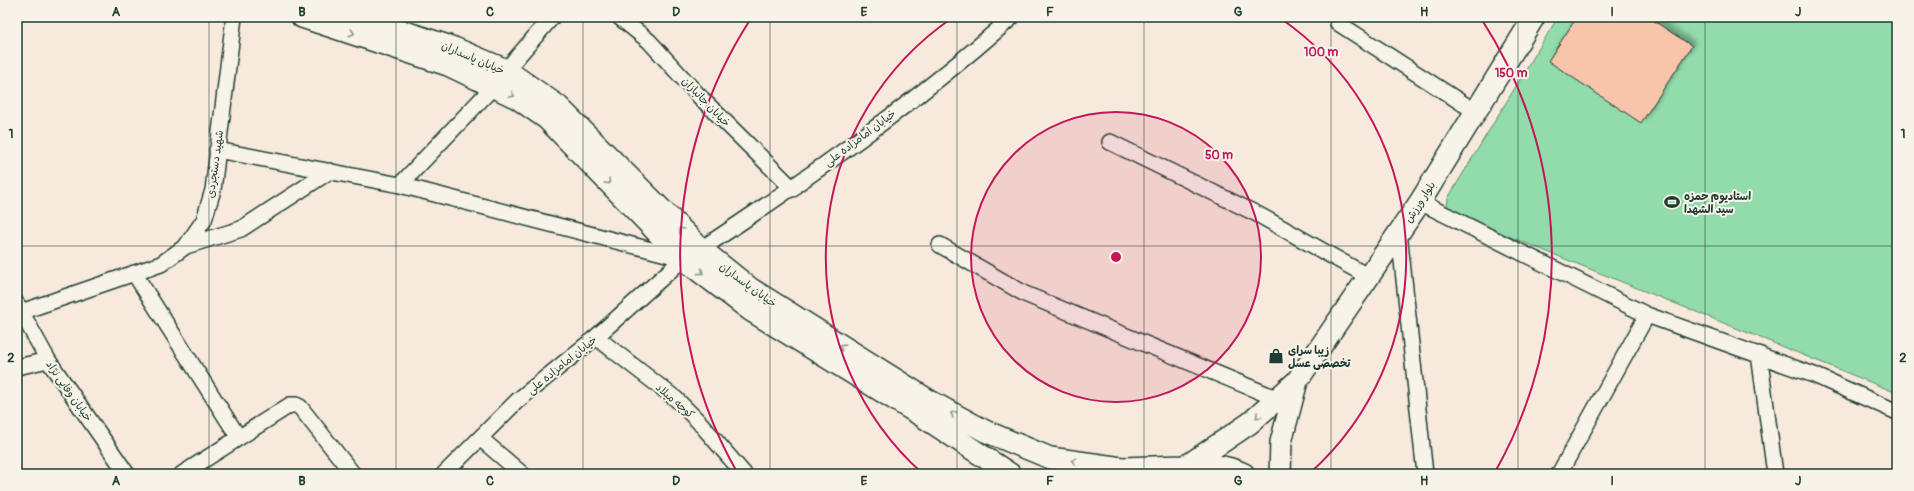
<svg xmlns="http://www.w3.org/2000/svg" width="1914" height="491" font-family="Pangolin,'Playpen Sans Arabic',sans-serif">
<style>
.green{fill:#92dbab;stroke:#588c70}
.building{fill:#f9c5aa;stroke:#1f3d34;filter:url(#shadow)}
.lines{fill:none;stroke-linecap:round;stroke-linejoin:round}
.street-casing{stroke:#1f3d34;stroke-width:18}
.secondary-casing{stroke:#1f3d34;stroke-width:24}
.street{stroke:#f7f3e8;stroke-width:15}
.secondary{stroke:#f7f3e8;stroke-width:21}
.oneway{stroke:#8b988e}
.grid{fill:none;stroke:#1f3d34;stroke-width:1;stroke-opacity:0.55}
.ring{fill:none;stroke:#c2185b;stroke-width:2}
.labels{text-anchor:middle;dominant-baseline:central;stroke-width:4;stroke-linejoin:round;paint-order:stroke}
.street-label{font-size:11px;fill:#1f3d34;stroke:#f7f3e8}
.poi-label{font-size:11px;font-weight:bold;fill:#1f3d34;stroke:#f7f3e8;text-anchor:start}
.centre{fill:#c2185b;stroke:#f7f3e8;stroke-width:2}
.ring-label{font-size:12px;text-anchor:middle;font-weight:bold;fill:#c2185b;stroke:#f7f3e8;stroke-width:4;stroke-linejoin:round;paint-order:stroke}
.neatline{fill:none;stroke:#1f3d34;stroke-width:1.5}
.grid-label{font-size:13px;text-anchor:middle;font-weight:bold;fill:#1f3d34}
</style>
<defs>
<filter id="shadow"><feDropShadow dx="3.5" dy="-3.5" stdDeviation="2" flood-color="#0004"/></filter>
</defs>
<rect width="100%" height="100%" fill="#f7eadc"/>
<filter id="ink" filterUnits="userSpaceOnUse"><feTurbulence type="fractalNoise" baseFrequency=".025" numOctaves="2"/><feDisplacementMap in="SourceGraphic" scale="8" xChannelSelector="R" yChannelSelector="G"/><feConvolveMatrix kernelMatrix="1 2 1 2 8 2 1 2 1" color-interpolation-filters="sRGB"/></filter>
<g filter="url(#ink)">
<path class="green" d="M1558 17H1897V393L1451 213 1447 206 1448 198Z"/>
<path class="building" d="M1577 17H1648L1692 46 1641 123 1548 61Z"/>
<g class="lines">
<defs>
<path id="street" d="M619 17 649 41 699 96 793 189
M1338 23 1476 112
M506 70 552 17
M1110 142 1259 215 1369 277
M217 150 400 185 682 258
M400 185 494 86
M1420 202 1647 315 1559 474
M1399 233 1425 474
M940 245 1025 294 1278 399
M186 246 241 229 330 171
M701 249C808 178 916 103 1012 17
M134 273 239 438
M17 304 48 360 127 474
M21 312 161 264 186 246 204 220 213 190 234 17
M1647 315 1814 375 1897 412
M596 337 676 399 700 423 744 474
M1759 354 1775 474
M17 367 48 360
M480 438 522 474
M182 474 290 405H296L300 407 353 474
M444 474 517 401 596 337 683 259"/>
<path id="secondary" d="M302 17 448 65 517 98 547 119 683 259 750 310 922 416 1010 474
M359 17 454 48 506 70 558 106 701 249 751 289 928 400 985 431 1050 458 1122 468 1182 466
M1186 465C1206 464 1225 465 1244 474
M1188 465 1250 423 1297 381 1420 202 1534 17
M1280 474 1281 442 1297 381"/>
</defs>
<use href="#street" class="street-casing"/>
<use href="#secondary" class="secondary-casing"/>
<use href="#street" class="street"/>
<use href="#secondary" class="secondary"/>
</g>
<defs><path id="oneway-chevron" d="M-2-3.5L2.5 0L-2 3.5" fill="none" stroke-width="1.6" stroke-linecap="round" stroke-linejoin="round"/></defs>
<g class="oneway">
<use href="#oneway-chevron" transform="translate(352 33) rotate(18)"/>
<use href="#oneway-chevron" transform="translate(512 95) rotate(28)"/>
<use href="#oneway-chevron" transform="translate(608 182) rotate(46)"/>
<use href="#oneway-chevron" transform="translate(681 230) rotate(-135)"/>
<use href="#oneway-chevron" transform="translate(701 272) rotate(37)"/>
<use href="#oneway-chevron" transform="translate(842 347) rotate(-148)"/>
<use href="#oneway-chevron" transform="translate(953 414) rotate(-151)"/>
<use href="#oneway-chevron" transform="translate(1258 416) rotate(138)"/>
<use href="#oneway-chevron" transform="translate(1074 461) rotate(-172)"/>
</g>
</g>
<path class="grid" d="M209 17V474M396 17V474M583 17V474M770 17V474M957 17V474M1144 17V474M1331 17V474M1518 17V474M1705 17V474M17 246H1897"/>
<circle cx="1116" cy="257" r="145" fill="#c2185b" fill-opacity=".12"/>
<g class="ring">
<circle cx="1116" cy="257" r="145"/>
<path d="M922 473A290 290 0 0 1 952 18M1280 18A290 290 0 0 1 1310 473"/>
<path d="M737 472A436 436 0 0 1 750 20M1482 20A436 436 0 0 1 1495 472"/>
</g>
<defs>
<symbol id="stadium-bare" viewBox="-9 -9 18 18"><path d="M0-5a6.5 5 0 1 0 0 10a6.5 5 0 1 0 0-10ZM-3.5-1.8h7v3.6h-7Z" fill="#1f3d34" stroke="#f7f3e8" stroke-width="2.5" paint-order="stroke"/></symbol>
<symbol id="shop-bare" viewBox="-9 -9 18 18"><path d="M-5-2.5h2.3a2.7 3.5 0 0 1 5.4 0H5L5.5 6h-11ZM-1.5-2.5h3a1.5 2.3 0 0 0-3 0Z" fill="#1f3d34" stroke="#f7f3e8" stroke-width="2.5" paint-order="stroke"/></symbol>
</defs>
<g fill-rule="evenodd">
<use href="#stadium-bare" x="1661" y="191" width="22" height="22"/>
<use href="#shop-bare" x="1265" y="345" width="22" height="22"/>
</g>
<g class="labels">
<g class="street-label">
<text transform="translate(473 58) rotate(23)">خیابان پاسداران</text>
<text transform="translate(706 102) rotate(46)">خیابان جانبازان</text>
<text transform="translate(860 138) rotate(-37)">خیابان امامزاده علی</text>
<text transform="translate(215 164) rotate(-82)">شهید دستجردی</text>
<text transform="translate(1420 202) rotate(-57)">بلوار ورزش</text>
<text transform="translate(748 285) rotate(36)">خیابان پاسداران</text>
<text transform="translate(562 365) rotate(-39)">خیابان امامزاده علی</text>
<text transform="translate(69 391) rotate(55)">خیابان وفایی نژاد</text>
<text transform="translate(675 401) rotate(41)">کوچه میلاد</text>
</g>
<g class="poi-label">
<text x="1684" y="196">استادیوم حمزه<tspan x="1684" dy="13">سید الشهدا</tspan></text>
<text x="1288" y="350">زیبا سرای<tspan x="1288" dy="13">تخصصی عسل</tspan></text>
</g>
</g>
<circle cx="1116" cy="257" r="6" class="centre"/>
<g class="ring-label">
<text x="1321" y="56">100 m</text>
<text x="1511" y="77">150 m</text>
<text x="1219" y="159">50 m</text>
</g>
<rect width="1914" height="491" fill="none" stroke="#f7f3e8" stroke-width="44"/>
<rect x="22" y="22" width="1870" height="447" class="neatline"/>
<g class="grid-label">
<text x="116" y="16">A</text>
<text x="302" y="16">B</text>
<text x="490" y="16">C</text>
<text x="676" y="16">D</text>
<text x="864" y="16">E</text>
<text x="1050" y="16">F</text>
<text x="1238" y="16">G</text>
<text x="1424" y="16">H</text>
<text x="1612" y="16">I</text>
<text x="1798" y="16">J</text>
<text x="11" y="138">1</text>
<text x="1903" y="138">1</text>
<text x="11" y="362">2</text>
<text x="1903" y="362">2</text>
<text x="116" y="485">A</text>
<text x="302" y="485">B</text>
<text x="490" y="485">C</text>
<text x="676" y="485">D</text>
<text x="864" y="485">E</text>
<text x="1050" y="485">F</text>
<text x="1238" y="485">G</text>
<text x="1424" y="485">H</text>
<text x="1612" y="485">I</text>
<text x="1798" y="485">J</text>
</g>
</svg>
